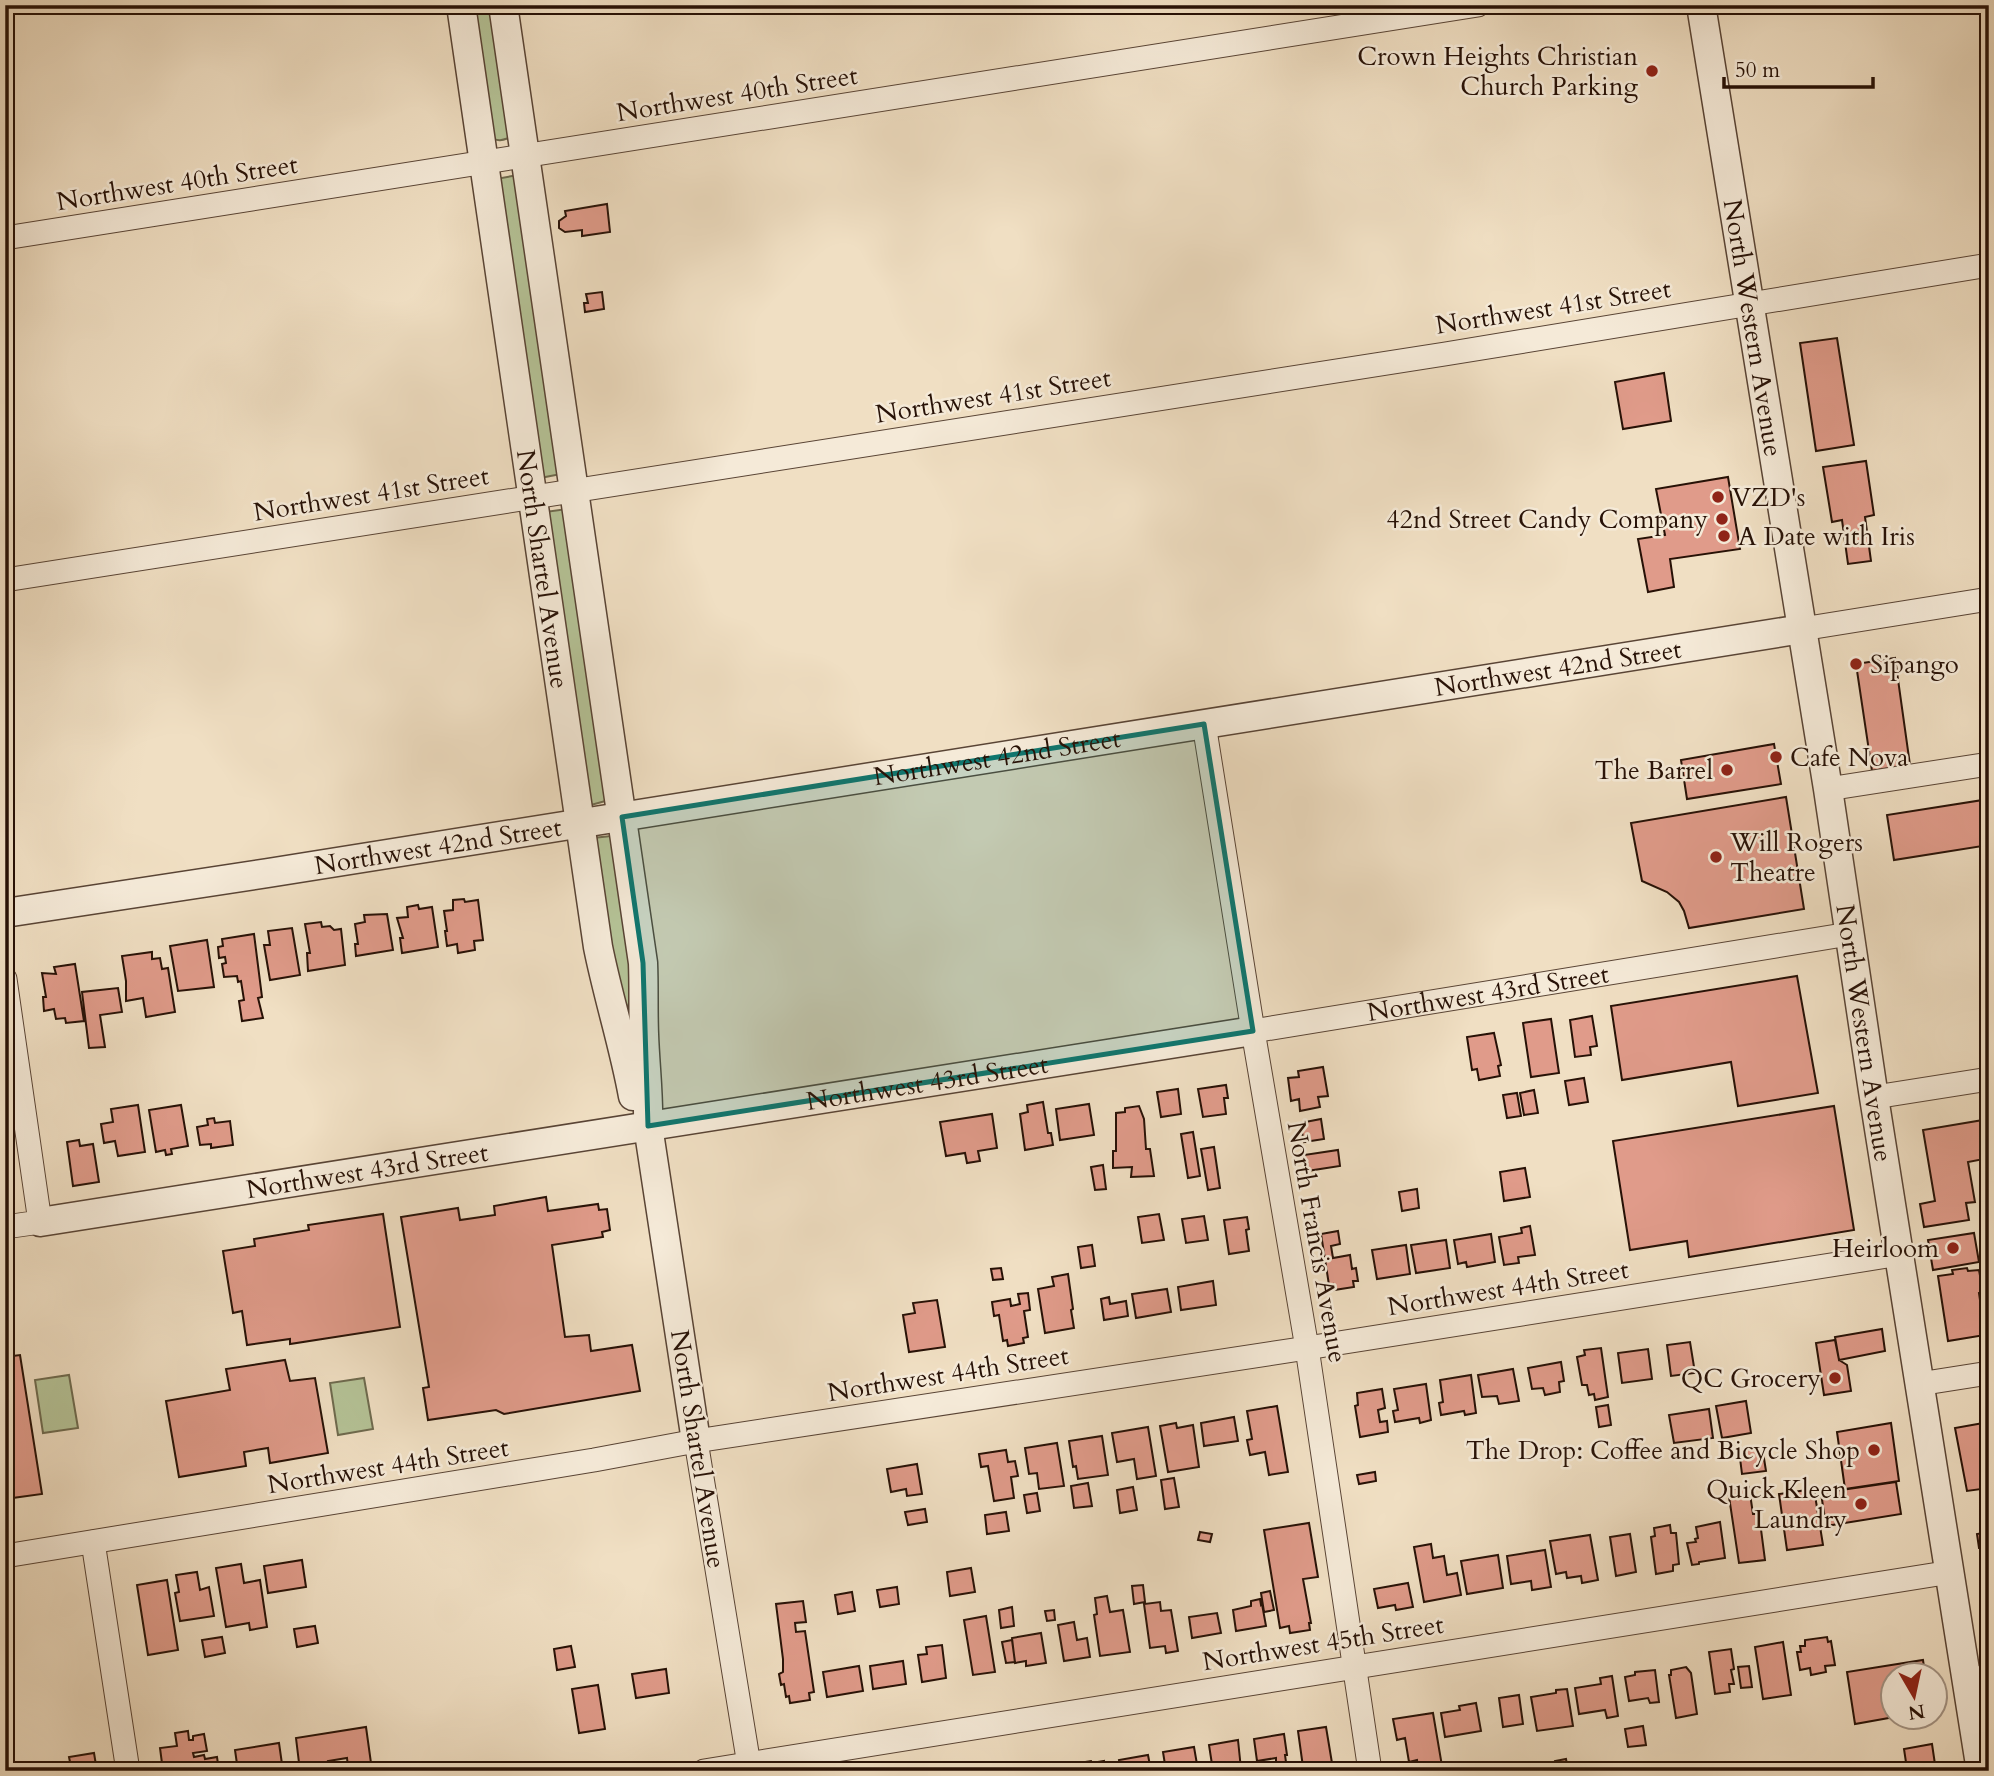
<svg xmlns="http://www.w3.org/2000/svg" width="1994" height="1776" font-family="Cardo,serif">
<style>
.green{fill:#b5c397;stroke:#6e6a4e;stroke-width:2}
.building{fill:#e09b8a;stroke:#271106;stroke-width:2}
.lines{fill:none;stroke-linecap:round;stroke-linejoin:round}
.minor-casing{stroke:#594435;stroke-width:25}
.tertiary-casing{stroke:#594435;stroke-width:31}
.minor{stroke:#f5ead8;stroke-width:23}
.tertiary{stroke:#f5ead8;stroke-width:28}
.marked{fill:#0f766e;fill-opacity:0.2;stroke:#0f766e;stroke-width:5;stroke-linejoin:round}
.poi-dot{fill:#8f2418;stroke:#f5ead8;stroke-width:2.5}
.labels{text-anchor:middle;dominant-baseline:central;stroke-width:5;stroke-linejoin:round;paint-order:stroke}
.poi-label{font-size:26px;fill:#271106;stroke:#f5ead8;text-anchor:end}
.street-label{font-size:26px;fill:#271106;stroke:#f5ead8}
</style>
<rect width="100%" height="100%" fill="#f0dfc3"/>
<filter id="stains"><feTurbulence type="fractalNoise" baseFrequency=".00286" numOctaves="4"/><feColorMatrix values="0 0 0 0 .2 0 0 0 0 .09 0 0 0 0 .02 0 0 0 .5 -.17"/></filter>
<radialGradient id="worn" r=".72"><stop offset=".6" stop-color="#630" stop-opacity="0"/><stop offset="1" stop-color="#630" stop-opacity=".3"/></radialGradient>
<path class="green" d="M471 5H493L509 138C503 140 498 142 492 138Z
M518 175 561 474 540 478 496 179Z
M567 509 609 800 591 805 545 512Z
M611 836 634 970 628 1009 614 974 593 838Z
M69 1375 78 1428 43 1433 35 1380Z
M364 1378 373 1429 338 1435 330 1383Z"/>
<path class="building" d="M607 204 610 232 582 236V230L565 232 559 228V221L566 216 565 211Z
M602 292 604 309 585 312 584 303H588L586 294Z
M1837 338 1854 445 1816 451 1800 343Z
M1664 373 1671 421 1623 429 1615 382Z
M1866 461 1874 515 1865 517 1871 561 1848 564 1842 520 1832 522 1823 467Z
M1728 477 1740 549 1670 559 1674 587 1648 592 1638 539 1665 535 1656 489Z
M1895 658 1910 765 1872 771 1856 664Z
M1774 744 1781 784 1687 799 1681 760Z
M1786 797 1804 909 1689 928 1684 911 1679 902 1667 892 1642 881 1631 823Z
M1983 800 1984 804 1989 803V845L1894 860 1887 815Z
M464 899 465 902 478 900 483 940 474 941 475 950 458 953 457 944 447 946 445 931H447L444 911 453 910V900Z
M418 905 419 909 432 907 438 947 402 953 400 938H403L397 918 408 917 407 907Z
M387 914 393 950 356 956 355 944H358L355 924 365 922 364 915Z
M321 922 322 927 330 926 334 930 341 929 345 965 308 971 307 953H310L305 924Z
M292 928 300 975 270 980 264 945H270L268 931Z
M254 934 262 997 258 998 263 1018 242 1021 239 1001 244 1000 241 981 238 982 237 976 224 977 222 964 226 963 225 957 219 958 218 947 223 946 222 939Z
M207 940 214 987 178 991 170 946Z
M152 952V959L160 958 162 969 168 968 175 1012 146 1017 143 998 126 1001V981L122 956Z
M75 964 84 1021 66 1023 65 1018 56 1019 54 1009 44 1011 43 997H46L42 973 56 974 54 967Z
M1797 976 1818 1093 1738 1106 1731 1062 1622 1080 1611 1006Z
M118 988 122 1012 100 1015 105 1047 89 1048 82 992Z
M1592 1016 1597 1046 1590 1047 1591 1055 1575 1057 1570 1020Z
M1551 1019 1559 1073 1531 1077 1523 1023Z
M1494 1033 1501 1065 1498 1066 1500 1076 1479 1080 1477 1069 1472 1070 1467 1037Z
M1323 1067 1328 1096 1318 1097 1320 1107 1300 1111 1299 1099 1291 1101 1288 1078 1299 1077 1298 1071Z
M1584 1078 1588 1102 1569 1105 1565 1081Z
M1226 1085 1228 1098H1224L1226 1114 1203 1117 1198 1089Z
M1178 1089 1181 1114 1161 1117 1157 1092Z
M1534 1090 1538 1113 1524 1115 1520 1093Z
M1517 1093 1521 1116 1507 1118 1503 1095Z
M1043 1102 1048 1133H1051L1053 1145 1025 1150 1020 1114 1028 1112 1027 1105Z
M1089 1104 1094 1135 1060 1140 1056 1109Z
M138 1105 145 1152 118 1156 115 1141 104 1143 101 1124 113 1122 111 1109Z
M181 1105 188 1146 171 1149 172 1154 166 1155 165 1150 156 1152 149 1110Z
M1139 1106 1144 1119 1146 1149H1150L1154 1176 1131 1177 1132 1167 1113 1168V1151H1116V1113L1125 1112V1108Z
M1834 1106 1854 1230 1689 1257 1687 1241 1630 1250 1613 1141Z
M992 1114 997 1148 978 1151 980 1161 967 1163 965 1153 946 1156 940 1122Z
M214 1118 215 1123 230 1121 233 1145 211 1148V1144L200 1145 197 1127 208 1125 207 1119Z
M1321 1119 1324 1139 1304 1142 1300 1123Z
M1989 1119V1158L1968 1162 1975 1202 1966 1203 1969 1220 1924 1227 1920 1204 1935 1201 1923 1130Z
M1193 1132 1200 1176 1188 1178 1181 1134Z
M79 1140 80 1146 93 1144 99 1182 73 1186 67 1142Z
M1214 1147 1220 1188 1208 1190 1201 1149Z
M1338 1150 1340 1166 1307 1171 1304 1155Z
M1103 1165 1106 1189 1095 1190 1091 1167Z
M1525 1168 1530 1197 1504 1201 1500 1172Z
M1417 1189 1419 1208 1402 1211 1399 1192Z
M546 1197 548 1211 598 1204 599 1210 607 1209 610 1230 602 1232 603 1237 552 1245 565 1337 589 1335 591 1351 632 1345 640 1391 504 1414 496 1410 428 1420 423 1388 429 1387 401 1217 458 1208 460 1220 495 1215 494 1206Z
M383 1214 400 1327 290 1344V1339L247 1345 242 1311 233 1313 223 1251 255 1246 254 1239 309 1230 308 1225Z
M1159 1214 1164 1240 1142 1243 1138 1217Z
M1204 1216 1208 1240 1186 1243 1182 1219Z
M1247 1217 1249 1229 1246 1230 1249 1251 1229 1254 1224 1220Z
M1530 1226 1535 1255 1518 1257 1519 1263 1504 1265 1499 1237 1522 1233 1521 1228Z
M1338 1231 1340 1244 1331 1246 1333 1258 1350 1255 1352 1269 1356 1268 1358 1281H1353L1354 1287 1334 1290 1333 1284 1329 1285 1321 1234Z
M1974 1233 1979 1262 1933 1270 1928 1240Z
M1491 1234 1495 1262 1467 1267 1466 1262 1458 1264 1454 1240Z
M1446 1240 1450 1268 1416 1273 1411 1245Z
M1092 1245 1095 1266 1081 1268 1078 1247Z
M1406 1245 1410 1274 1377 1279 1372 1250Z
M1001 1268 1003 1279 993 1280 991 1269Z
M1967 1268 1968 1271 1979 1270 1983 1292 1979 1293 1985 1335 1948 1341 1938 1276 1953 1274 1952 1270Z
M1068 1274 1073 1309 1071 1310 1074 1328 1045 1333 1038 1289 1054 1286 1052 1277Z
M1213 1281 1216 1305 1181 1310 1178 1287Z
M1167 1289 1171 1312 1136 1318 1132 1294Z
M1028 1293 1030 1310 1024 1311 1028 1337 1023 1338 1024 1343 1008 1346 1007 1340 1003 1341 999 1315 994 1316 992 1302 1010 1299 1011 1306 1020 1304 1018 1294Z
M1109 1297 1110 1304 1126 1301 1128 1316 1104 1320 1101 1299Z
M937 1300 945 1347 909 1352 903 1315 915 1313 913 1303Z
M1882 1329 1885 1351 1839 1360 1835 1337Z
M1835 1340 1839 1360 1847 1365 1851 1391 1824 1395 1816 1343Z
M1690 1342 1695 1373 1671 1376 1667 1345Z
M1601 1348 1608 1397 1595 1400 1594 1394 1589 1395 1587 1385H1582L1577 1357 1585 1355 1584 1350Z
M1648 1349 1652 1379 1622 1383 1618 1353Z
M20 1355 42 1494 5 1499V1357Z
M285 1360 290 1381 315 1378 328 1453 270 1463 268 1448 244 1452 246 1466 179 1477 166 1401 230 1390 226 1369Z
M1561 1362 1564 1381 1559 1382 1560 1392 1545 1395 1543 1388 1532 1389 1528 1368Z
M1513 1369 1519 1401 1499 1404 1497 1396 1482 1397 1478 1375Z
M1471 1375 1476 1413 1465 1415 1464 1411 1441 1415 1439 1403 1443 1402 1440 1380Z
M1426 1384 1431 1420 1420 1423 1419 1418 1395 1422 1393 1411 1398 1410 1394 1389Z
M1382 1389 1385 1408 1378 1410 1380 1422 1387 1421 1388 1432 1360 1437 1355 1406 1358 1405 1357 1393Z
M1746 1401 1751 1433 1722 1438 1716 1406Z
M1608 1405 1611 1425 1599 1427 1596 1407Z
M1277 1406 1288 1472 1269 1475 1265 1452 1250 1455 1247 1440 1252 1439 1247 1411Z
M1709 1409 1713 1438 1674 1443 1669 1415Z
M1234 1417 1238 1441 1204 1446 1201 1423Z
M1989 1422V1488L1967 1491 1955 1428Z
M1176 1423 1177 1428 1193 1425 1199 1467 1168 1472 1160 1426Z
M1891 1423 1899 1481 1845 1489 1837 1432Z
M1148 1427 1156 1476 1137 1479 1134 1459 1117 1462 1112 1433Z
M1102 1436 1108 1475 1078 1479 1076 1466 1073 1467 1069 1441Z
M1057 1443 1064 1486 1039 1489 1037 1473 1029 1474 1025 1448Z
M1762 1446 1766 1471 1742 1474 1739 1450Z
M1006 1450 1008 1462 1015 1461 1018 1476 1011 1477 1014 1498 994 1501 988 1466 981 1467 979 1454Z
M917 1464 922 1494 907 1496 906 1489 891 1492 887 1469Z
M1375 1472 1376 1481 1359 1484 1357 1475Z
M1174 1478 1179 1507 1165 1509 1161 1480Z
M1896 1482 1901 1514 1826 1526 1821 1493Z
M1088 1483 1092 1506 1074 1508 1071 1486Z
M1133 1487 1137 1510 1120 1513 1117 1490Z
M1749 1487 1753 1514H1759L1765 1560 1739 1563 1728 1490Z
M1814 1489 1823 1545 1787 1550 1779 1494Z
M1037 1493 1040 1511 1027 1513 1024 1495Z
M925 1509 927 1522 908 1525 905 1512Z
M1006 1512 1009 1531 987 1534 985 1515Z
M1720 1522 1725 1558 1699 1562V1564L1692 1565 1687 1543 1696 1542 1695 1539 1698 1538 1696 1527Z
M1309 1523 1318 1577 1303 1579 1311 1623H1309L1310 1630 1290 1633 1289 1626 1280 1628 1264 1530Z
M1670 1525 1671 1533H1676L1679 1564 1673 1565V1571L1656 1574 1651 1537 1655 1536 1654 1528Z
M1200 1532 1212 1534 1210 1542 1198 1540Z
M1989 1532V1547L1979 1548 1977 1534Z
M1630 1534 1636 1572 1616 1576 1610 1537Z
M1590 1535 1598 1580 1582 1583 1581 1576 1567 1578 1566 1572 1556 1574 1550 1541Z
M1431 1544 1433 1558 1444 1556 1447 1575 1457 1573 1461 1595 1424 1602 1414 1547Z
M1545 1550 1551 1587 1532 1590 1531 1581 1511 1584 1507 1556Z
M1498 1555 1503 1588 1467 1594 1461 1561Z
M302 1560 306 1587 268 1593 264 1566Z
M241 1564 244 1583 260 1580 267 1627 250 1630 249 1623 226 1627 216 1568Z
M971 1568 975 1592 950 1596 947 1572Z
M197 1572 200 1590 209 1587 214 1616 180 1621 175 1593 179 1592 176 1575Z
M167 1580 178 1650 148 1655 137 1585Z
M1408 1583 1413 1607 1396 1610 1395 1605 1378 1608 1374 1589Z
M1143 1585 1145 1602 1134 1604 1132 1586Z
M897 1587 899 1604 880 1607 877 1590Z
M1270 1591 1274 1610 1264 1612 1261 1593Z
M852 1592 855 1611 838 1614 835 1595Z
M1107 1596 1110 1612 1123 1610 1130 1652 1100 1656 1094 1615 1097 1614 1095 1598Z
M1260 1599 1261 1605 1262 1604 1266 1626 1236 1631 1233 1610 1251 1606V1601Z
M803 1601 806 1622 795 1623 796 1632 805 1631 814 1692 809 1693 810 1700 790 1703 789 1696 786 1697 784 1684 781 1685 779 1674 783 1672V1659L776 1604Z
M1160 1602 1161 1611 1171 1610 1178 1651 1166 1653 1165 1646 1150 1648 1144 1604Z
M1012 1607 1014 1626 1001 1628 999 1610Z
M1054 1610 1055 1620 1047 1621 1045 1611Z
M1217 1613 1221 1633 1192 1638 1189 1617Z
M986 1616 995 1672 973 1675 964 1620Z
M1074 1622 1077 1640 1087 1638 1090 1657 1064 1661 1058 1625Z
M315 1626 318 1643 297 1647 294 1629Z
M1041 1633 1046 1663 1026 1666V1661L1015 1663 1012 1638Z
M222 1637 225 1653 205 1657 202 1640Z
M1827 1637 1828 1642 1831 1641 1835 1665 1825 1666 1826 1672 1811 1675 1810 1668 1800 1670 1797 1652H1801L1800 1646H1805V1640Z
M1012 1640 1015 1662 1006 1663 1002 1642Z
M1783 1642 1791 1695 1763 1699 1755 1647Z
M942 1645 946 1678 922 1682 918 1655 927 1654 926 1647Z
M571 1646 575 1667 557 1670 554 1649Z
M1731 1649 1734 1669 1731 1670 1734 1684H1729L1730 1692 1715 1694 1709 1652Z
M1923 1660 1925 1674H1892V1716H1900L1855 1724 1847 1672Z
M903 1661 906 1684 873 1689 870 1666Z
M859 1666 863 1691 827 1697 823 1672Z
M1749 1666 1752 1687 1741 1688 1738 1667Z
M1686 1667 1691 1673 1697 1714 1676 1718 1669 1675H1671V1670Z
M666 1669 669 1693 636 1698 632 1674Z
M1655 1670 1659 1702 1650 1703 1648 1698 1629 1701 1625 1677 1635 1675V1672Z
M1612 1676 1618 1716 1607 1718 1605 1710 1579 1714 1575 1688 1601 1684 1600 1678Z
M598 1685 605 1729 579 1733 572 1689Z
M1567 1689 1573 1726 1537 1731 1531 1697 1556 1693V1690Z
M1519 1695 1523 1724 1503 1727 1499 1698Z
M1476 1703 1481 1731 1445 1737 1441 1713 1460 1710 1459 1706Z
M1433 1713 1442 1766 1418 1770 1417 1760 1409 1762 1405 1738 1397 1740 1393 1719Z
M1643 1726 1646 1745 1628 1747 1625 1729Z
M366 1727 371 1763 348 1767 347 1758 328 1761 330 1770 300 1771 296 1738Z
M1326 1727 1332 1763 1303 1767 1298 1731Z
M188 1731 189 1740H193V1736L204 1734 207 1751 193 1753 194 1757 204 1755 205 1759 217 1757 219 1771H163L160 1748 177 1746 175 1733Z
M1284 1734 1287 1755H1285L1286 1762 1276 1763V1758L1257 1761 1254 1739Z
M1238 1740 1241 1769 1213 1771 1209 1745Z
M279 1743 283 1771H238L235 1750Z
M1932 1744 1936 1771H1895L1907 1769 1904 1749Z
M1194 1747 1198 1770 1166 1771 1163 1752Z
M94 1753 97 1771H49L71 1767 69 1757Z
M1148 1755 1151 1771H1121L1119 1760Z
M1566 1759 1568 1770 1556 1771 1555 1761Z
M1091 1761 1092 1763 1104 1761 1105 1771H1075L1074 1766 1086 1764 1085 1762Z
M1327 1763 1328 1770 1313 1771 1312 1766Z"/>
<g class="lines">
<defs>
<g id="minor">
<path d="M5 238 1478 5"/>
<path d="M5 580 1445 354 1989 265"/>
<path d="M1802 629 1989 599"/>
<path d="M1204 724 1253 1031 1307 1348 1370 1771"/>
<path d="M1828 789 1989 764"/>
<path d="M5 979 40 1222 5 1227"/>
<path id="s1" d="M1253 1031 1849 934"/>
<path d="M1875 1097 1989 1079"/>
<path d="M1919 1384 1989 1373"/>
<path d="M696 1441 750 1771"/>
<path d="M93 1542 128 1771"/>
<path d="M5 1556 594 1460 696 1441 1307 1348 1900 1254"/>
<path d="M1967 1680 1989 1676"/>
<path d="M704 1771 1951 1572"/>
</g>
<g id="tertiary">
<path id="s2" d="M461 5 598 947C608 997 624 1046 633 1096"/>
<path d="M503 5 643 963C644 987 643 1010 644 1034 645 1065 649 1095 648 1126L696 1441"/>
<path id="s3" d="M1701 5 1828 789 1873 1091 1981 1771"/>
<path id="s4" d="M5 913 268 873 1802 629"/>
<path id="s5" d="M40 1222 1253 1031"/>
</g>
</defs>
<use href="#minor" class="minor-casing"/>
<use href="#tertiary" class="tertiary-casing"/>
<use href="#minor" class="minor"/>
<use href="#tertiary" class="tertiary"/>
</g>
<path class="marked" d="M1204 724 1253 1031 648 1126 643 963 622 817Z"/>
<g class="poi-dot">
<circle cx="1652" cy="71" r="7"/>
<circle cx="1718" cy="497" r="7"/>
<circle cx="1722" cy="519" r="7"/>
<circle cx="1724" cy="536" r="7"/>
<circle cx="1856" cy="664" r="7"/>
<circle cx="1776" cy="757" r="7"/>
<circle cx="1727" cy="770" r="7"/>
<circle cx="1716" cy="857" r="7"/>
<circle cx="1953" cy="1248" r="7"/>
<circle cx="1835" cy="1378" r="7"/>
<circle cx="1874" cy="1450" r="7"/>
<circle cx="1861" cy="1504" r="7"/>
</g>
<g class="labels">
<g class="poi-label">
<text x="1638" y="56">Crown Heights Christian<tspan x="1638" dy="30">Church Parking</tspan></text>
<text x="1732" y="497" text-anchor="start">VZD's</text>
<text x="1708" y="519">42nd Street Candy Company</text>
<text x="1738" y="536" text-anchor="start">A Date with Iris</text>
<text x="1870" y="664" text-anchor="start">Sipango</text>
<text x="1790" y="757" text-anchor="start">Cafe Nova</text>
<text x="1713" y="770">The Barrel</text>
<text x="1730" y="842" text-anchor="start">Will Rogers<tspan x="1730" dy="30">Theatre</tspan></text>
<text x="1939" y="1248">Heirloom</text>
<text x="1821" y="1378">QC Grocery</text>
<text x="1860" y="1450">The Drop: Coffee and Bicycle Shop</text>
<text x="1847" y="1489">Quick Kleen<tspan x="1847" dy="30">Laundry</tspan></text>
</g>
<g class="street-label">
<text transform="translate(737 94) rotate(-9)">Northwest 40th Street</text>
<text transform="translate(177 183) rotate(-9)">Northwest 40th Street</text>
<text transform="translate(1553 307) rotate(-9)">Northwest 41st Street</text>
<text stroke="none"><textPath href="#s3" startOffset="327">North Western Avenue</textPath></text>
<text transform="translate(993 396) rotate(-9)">Northwest 41st Street</text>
<text transform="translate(371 494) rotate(-9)">Northwest 41st Street</text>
<text stroke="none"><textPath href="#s2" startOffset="570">North Shartel Avenue</textPath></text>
<text stroke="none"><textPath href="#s4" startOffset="1572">Northwest 42nd Street</textPath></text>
<text stroke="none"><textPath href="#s4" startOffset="1004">Northwest 42nd Street</textPath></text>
<text stroke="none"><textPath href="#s4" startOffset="438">Northwest 42nd Street</textPath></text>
<text stroke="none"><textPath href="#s1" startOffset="238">Northwest 43rd Street</textPath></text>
<text stroke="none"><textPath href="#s3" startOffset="1041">North Western Avenue</textPath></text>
<text stroke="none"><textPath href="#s5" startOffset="898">Northwest 43rd Street</textPath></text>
<text stroke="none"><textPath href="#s5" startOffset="331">Northwest 43rd Street</textPath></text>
<text transform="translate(1317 1242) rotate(80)">North Francis Avenue</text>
<text transform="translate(1508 1288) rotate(-9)">Northwest 44th Street</text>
<text transform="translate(948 1374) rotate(-9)">Northwest 44th Street</text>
<text transform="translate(698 1449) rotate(81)">North Shartel Avenue</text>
<text transform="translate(388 1466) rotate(-9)">Northwest 44th Street</text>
<text transform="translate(1323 1643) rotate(-9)">Northwest 45th Street</text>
</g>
</g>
<rect width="1994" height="1776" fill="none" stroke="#f0dfc3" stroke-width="28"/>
<rect x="7" y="7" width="1980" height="1762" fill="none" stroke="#271106" stroke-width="3.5"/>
<rect x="14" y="14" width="1966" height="1748" fill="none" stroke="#271106" stroke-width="2"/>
<g transform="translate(1914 1696) rotate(171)"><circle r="33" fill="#f5ead8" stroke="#a39384" stroke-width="2"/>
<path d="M0-5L12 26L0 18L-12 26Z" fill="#8f2418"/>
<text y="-10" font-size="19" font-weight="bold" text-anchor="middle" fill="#271106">N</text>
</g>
<path d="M1724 77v10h149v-10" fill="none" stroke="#271106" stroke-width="3.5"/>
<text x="1735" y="77" font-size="21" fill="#271106" stroke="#f5ead8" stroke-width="5" paint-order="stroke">50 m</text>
<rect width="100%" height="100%" filter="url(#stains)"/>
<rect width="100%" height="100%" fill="url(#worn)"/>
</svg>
